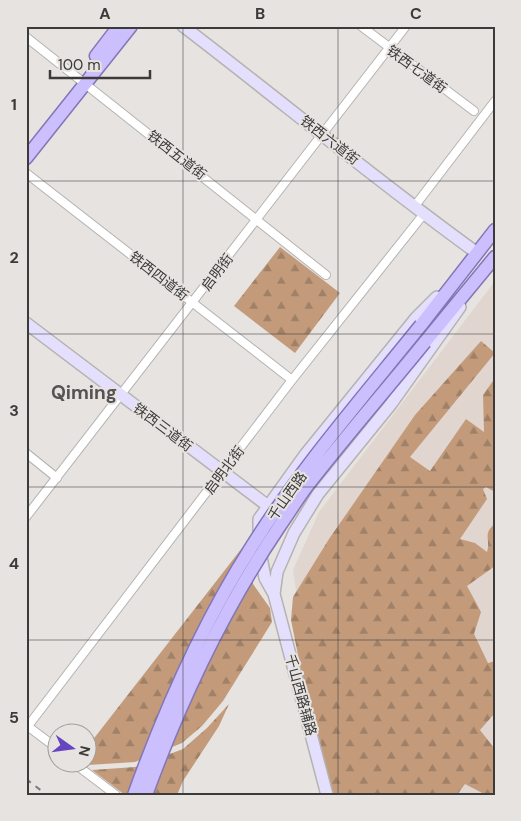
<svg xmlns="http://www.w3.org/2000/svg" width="521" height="821" font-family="'DM Sans','Noto Sans SC',sans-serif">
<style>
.built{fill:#e0d6cf}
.forest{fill:url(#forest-firs)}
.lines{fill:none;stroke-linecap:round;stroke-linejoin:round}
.street-casing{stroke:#b5b2b0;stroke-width:10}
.secondary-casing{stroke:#b5b2b0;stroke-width:14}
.primary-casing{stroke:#8376b8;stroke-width:15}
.street{stroke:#fff;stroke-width:8}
.secondary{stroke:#e5dffe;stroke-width:11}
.primary{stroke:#cbbffd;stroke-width:12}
.rail{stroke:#7d7b7a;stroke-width:2;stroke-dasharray:6 6;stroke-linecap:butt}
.primary-bridge-casing{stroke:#8376b8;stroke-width:15;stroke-linecap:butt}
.primary-bridge{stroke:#cbbffd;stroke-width:12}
.grid{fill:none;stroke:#3c3b3a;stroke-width:1;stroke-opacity:0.55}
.labels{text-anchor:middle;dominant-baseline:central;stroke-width:4;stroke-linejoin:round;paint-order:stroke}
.street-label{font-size:14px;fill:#3c3b3a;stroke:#e6e3e1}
.district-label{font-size:19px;font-weight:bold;fill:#565452;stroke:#e6e3e1}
.neatline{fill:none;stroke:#3c3b3a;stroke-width:2}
.grid-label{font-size:16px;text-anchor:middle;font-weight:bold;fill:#3c3b3a}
</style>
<defs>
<pattern id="forest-firs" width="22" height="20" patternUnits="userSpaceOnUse" patternTransform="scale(1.25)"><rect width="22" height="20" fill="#c39b7b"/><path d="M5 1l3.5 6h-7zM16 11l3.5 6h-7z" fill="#a08066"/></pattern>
</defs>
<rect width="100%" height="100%" fill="#e6e3e1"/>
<path class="built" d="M495 281V795H341L300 619 293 570 319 512Z"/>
<path class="forest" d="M280 247 340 293 295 353 234 306Z
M481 341 495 353 410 457 430 471 466 419 484 432 483 395 495 378V492L486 487 483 489 487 499 460 539 475 543 487 552C491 540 482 533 495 524V566L467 586 481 612 474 634 488 663 495 661V713L480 730 495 749V795H486L465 784 457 795H333L301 670 291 620 293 597 329 539 415 415Z
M249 539 253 584 270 608 272 622 223 701 202 726 182 743 135 762 88 765 85 764H88V746Z
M229 704 219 726 183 781 177 795H125L92 770 135 767 183 749 207 728Z"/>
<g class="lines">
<defs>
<path id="street" d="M361 26 474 111
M26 37 326 275
M26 173 292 380
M414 207 495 101
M26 453 57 478
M26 517 406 26
M26 725 58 749
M28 726 292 380 423 215
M75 764 116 795"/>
<path id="secondary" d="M183 26C281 101 377 181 477 253
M26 323 268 506 273 511
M274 594 277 572 294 533 318 494 391 404 460 307
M327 795 274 594 265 578 259 546V519L305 455 416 318 437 297"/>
<path id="primary" d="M96 56 119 26
M26 158 131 26
M421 325 495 230
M425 342 495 257"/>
</defs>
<use href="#street" class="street-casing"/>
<use href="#secondary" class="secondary-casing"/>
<use href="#primary" class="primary-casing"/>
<use href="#street" class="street"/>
<use href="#secondary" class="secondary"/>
<use href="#primary" class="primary"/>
<path class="rail" d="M26 779 47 795"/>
<defs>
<path id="primary-bridge" d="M134 795C165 709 202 624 252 546 301 468 363 397 421 325
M146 795C181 699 224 608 281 524 290 511 298 498 307 486 345 437 386 390 425 342"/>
</defs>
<use href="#primary-bridge" class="primary-bridge-casing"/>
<use href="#primary-bridge" class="primary-bridge"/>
</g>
<path class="grid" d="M183 26V795M338 26V795M26 181H495M26 334H495M26 487H495M26 640H495"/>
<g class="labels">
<g class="street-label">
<text transform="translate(417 69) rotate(36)">铁西七道街</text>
<text transform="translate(330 140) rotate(38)">铁西六道街</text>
<text transform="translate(177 155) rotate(38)">铁西五道街</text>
<text transform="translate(217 272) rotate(-53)">启明街</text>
<text transform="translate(159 276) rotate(38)">铁西四道街</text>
<text transform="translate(163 427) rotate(37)">铁西三道街</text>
<text transform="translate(224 470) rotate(-53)">启明北街</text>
<text transform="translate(287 496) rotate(-55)">千山西路</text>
<text transform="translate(301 695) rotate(75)">千山西路辅路</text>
</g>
<g class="district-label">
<text x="84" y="392">Qiming</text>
</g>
</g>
<rect width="521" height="821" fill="none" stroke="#e6e3e1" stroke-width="55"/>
<g transform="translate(72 748) rotate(104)"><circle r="24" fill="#e6e3e1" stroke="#a2a09e"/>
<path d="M0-4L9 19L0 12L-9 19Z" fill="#6645be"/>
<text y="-8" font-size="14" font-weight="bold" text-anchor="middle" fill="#3c3b3a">N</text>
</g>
<path d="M50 70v8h100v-8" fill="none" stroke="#3c3b3a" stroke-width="2.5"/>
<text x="58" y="70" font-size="15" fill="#3c3b3a" stroke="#e6e3e1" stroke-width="4" paint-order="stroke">100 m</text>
<rect x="28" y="28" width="466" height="766" class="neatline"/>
<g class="grid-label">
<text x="105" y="19">A</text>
<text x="260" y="19">B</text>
<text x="416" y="19">C</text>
<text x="14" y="110">1</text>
<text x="14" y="263">2</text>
<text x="14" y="416">3</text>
<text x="14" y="569">4</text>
<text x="14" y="723">5</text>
</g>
</svg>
